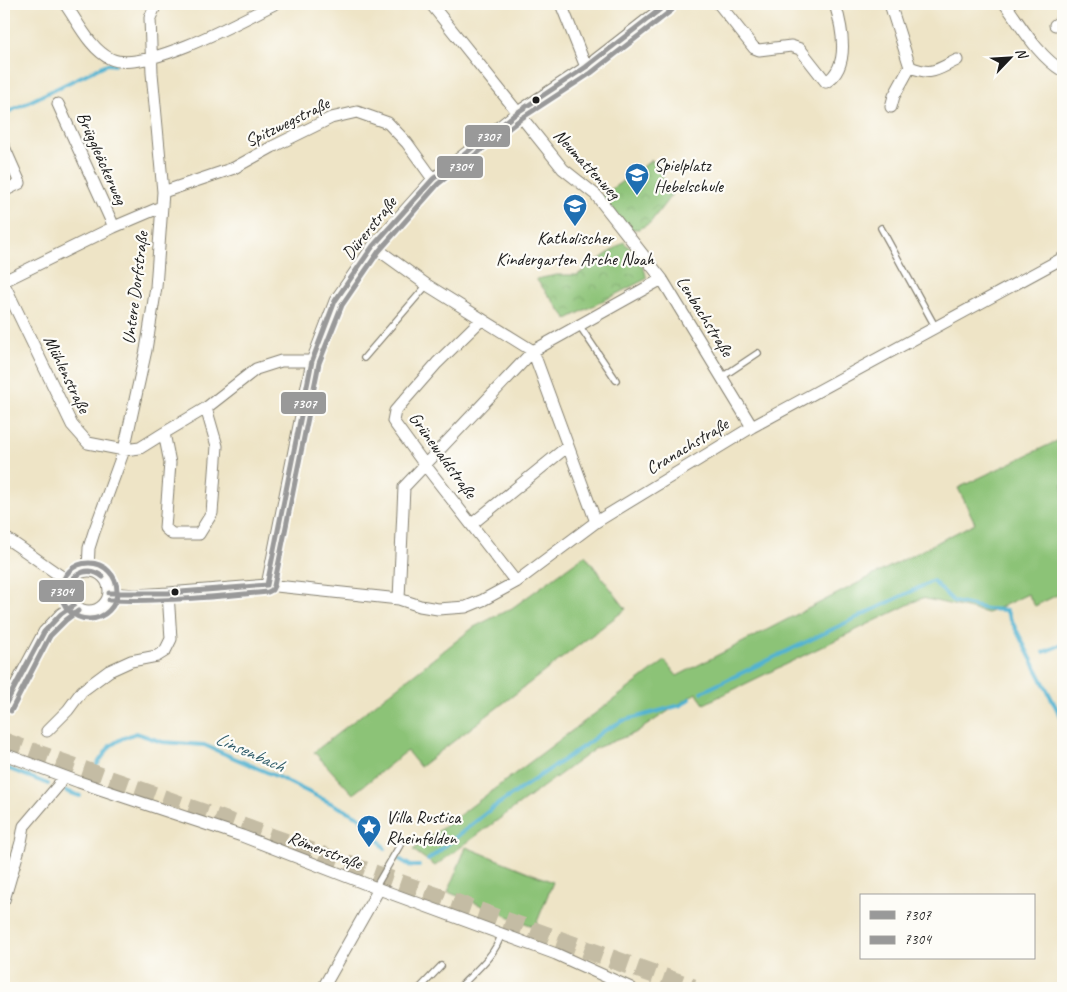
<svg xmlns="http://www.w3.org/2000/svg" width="1067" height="992" font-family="Caveat,sans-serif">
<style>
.park{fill:url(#park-crowns);stroke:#54704a}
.garden{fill:#8cc377;stroke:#54704a}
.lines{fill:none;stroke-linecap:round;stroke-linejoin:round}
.stream{stroke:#52b3d1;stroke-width:4}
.primary-tunnel{stroke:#c4bca4;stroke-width:19;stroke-dasharray:19 9;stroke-linecap:butt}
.service-casing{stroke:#858071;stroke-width:8}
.minor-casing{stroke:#858071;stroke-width:13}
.service{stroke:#fff;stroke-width:5.5}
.minor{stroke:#fff;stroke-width:11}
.bus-1-casing{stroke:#fdfcf7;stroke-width:9}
.bus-2-casing{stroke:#fdfcf7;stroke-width:9}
.bus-1{stroke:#999;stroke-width:5}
.bus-2{stroke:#999;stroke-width:5}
.bus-dot{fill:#1c1c1c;stroke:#fdfcf7;stroke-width:2}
.labels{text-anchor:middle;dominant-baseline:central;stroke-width:4.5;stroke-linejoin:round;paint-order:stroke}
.street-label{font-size:18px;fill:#1c1c1c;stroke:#fdfcf7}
.poi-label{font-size:18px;fill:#1c1c1c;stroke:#fdfcf7;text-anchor:start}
.water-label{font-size:19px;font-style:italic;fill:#34606d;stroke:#fdfcf7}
.line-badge{stroke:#fdfcf7;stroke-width:2}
.badge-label{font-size:14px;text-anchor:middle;font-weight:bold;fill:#fff}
</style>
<defs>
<pattern id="park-crowns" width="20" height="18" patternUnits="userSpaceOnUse" patternTransform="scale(1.25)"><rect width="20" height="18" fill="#8cc377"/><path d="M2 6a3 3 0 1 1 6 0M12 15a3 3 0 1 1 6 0" fill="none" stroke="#78a766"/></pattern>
</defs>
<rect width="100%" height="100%" fill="#fdfcf7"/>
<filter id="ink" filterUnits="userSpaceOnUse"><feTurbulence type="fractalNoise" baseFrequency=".02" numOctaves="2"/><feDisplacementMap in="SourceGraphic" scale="10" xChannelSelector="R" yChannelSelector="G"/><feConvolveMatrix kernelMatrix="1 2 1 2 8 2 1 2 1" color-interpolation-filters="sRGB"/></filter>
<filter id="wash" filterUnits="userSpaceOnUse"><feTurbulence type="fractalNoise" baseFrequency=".0096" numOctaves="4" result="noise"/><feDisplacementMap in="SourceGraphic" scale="20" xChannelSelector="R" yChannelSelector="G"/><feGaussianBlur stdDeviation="1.12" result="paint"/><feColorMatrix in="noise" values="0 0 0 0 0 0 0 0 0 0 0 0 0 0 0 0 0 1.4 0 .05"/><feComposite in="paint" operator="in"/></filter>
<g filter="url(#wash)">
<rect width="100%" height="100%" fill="#eee4c6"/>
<path class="park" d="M652 160 673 193 650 223 639 229H626L599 198Z
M624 242C632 251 647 267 646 279L567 319 536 279 557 275H577Z"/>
<path class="garden" d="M1059 440 1063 448V592L1035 606 1028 594 988 613 922 598 704 704 696 693 635 733 596 748 435 866 413 850 665 661 677 676 975 523 958 488Z
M585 555 626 609 420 767 407 751 353 794 314 752 474 627 512 608Z
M466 847 553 882 535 927 448 892Z"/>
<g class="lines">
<path class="stream" d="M4 114 107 64 115 65
M1044 652 1063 644
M702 692 933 581 954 602 987 609 1006 610 1063 721
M96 766 110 746 121 739 136 733 162 742 204 745 278 777 359 817 373 831 385 849
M4 767 48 784
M66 791 80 796
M399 859 411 866H419
M428 860 491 809 584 746 602 732 622 721 681 705 690 699"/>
</g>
</g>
<g filter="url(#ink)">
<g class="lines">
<path class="primary-tunnel" d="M4 742 693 988"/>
<defs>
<path id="service" d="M881 228 936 328
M579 325 616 380
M364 358 427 285
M722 377 758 353
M375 888 400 845
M420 988 441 966
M459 988C474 972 495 956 501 935"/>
<path id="minor" d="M65 4C78 22 90 49 111 59 144 74 243 20 274 4
M431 4 563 169 596 195 662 279
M561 4 586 67
M719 4 754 48 759 50 791 46 800 49 826 82C851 67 842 27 835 4
M890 4 910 67
M1005 4C1022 27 1038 56 1063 71
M1055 25 1063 20
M58 104 114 227
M891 107 894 96 910 67C933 76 936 70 957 60
M4 147 20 183 4 191
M163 192 234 168 272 147 331 118 357 112 388 123 407 143 433 179
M373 246 427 285 533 351 596 522
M4 281 114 227 161 207
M4 284 72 425 88 443 124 450 140 448 164 433 170 463 165 528 172 534H199L212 513 217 446 206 408 256 369 281 361H312
M482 319 437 363 395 411 393 421 425 465 516 582
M164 433 206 408
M472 524 568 446
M4 537C27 551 47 568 70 582
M88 570 89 548 94 532 124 450 146 350 156 287 163 192 152 73 150 18 156 4
M69 591a20 20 0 1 1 40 0a20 20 0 1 1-40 0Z
M267 585 312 361 335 301 373 246 433 179 518 112 586 67 667 4
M109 593 136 595 168 593 267 585 399 599 420 606 438 609 466 607 483 600 516 582 596 522 752 427 1063 258
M399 599 404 487 533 351 662 279 752 427
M4 707 44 632 61 614 74 605
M47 731 68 710 82 691 109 671 131 661 157 656 165 651 171 639 168 593
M4 754 79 782 242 836 379 889 556 954 631 988
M4 900 21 842 24 826 58 786 63 776
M323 988 379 889"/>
</defs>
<use href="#service" class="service-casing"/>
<use href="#minor" class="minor-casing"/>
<use href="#service" class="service"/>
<use href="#minor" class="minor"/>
<defs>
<path id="bus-1" d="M267 585 312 361 335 301 373 246 433 179 518 112 586 67 667 4
M69 588C72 571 91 567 103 577
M69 588C76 572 88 565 103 577
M109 593H168L267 585
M4 707 44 632 61 614 74 605"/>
<path id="bus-2" d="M61 591a28 28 0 1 1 56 0a28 28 0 1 1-56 0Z
M109 600C162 602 215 597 268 592L272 590 274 586 319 363 342 305 379 251 438 184 522 118 591 73 672 10
M11 711 50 636 66 620 78 611"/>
</defs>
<use href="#bus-1" class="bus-1-casing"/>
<use href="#bus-2" class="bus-2-casing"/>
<use href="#bus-1" class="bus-1"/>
<use href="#bus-2" class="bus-2"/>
</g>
</g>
<defs>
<symbol id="school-pin" viewBox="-11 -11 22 30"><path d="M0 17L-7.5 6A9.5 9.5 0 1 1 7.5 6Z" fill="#1f6fb2" stroke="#fdfcf7"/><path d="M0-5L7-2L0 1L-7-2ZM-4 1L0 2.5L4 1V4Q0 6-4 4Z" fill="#fff"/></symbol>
<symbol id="sight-pin" viewBox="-11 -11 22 30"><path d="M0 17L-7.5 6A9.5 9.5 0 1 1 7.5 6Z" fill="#1f6fb2" stroke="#fdfcf7"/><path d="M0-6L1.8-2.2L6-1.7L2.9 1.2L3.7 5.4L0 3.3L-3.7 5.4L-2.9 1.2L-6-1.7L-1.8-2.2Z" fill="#fff"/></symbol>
</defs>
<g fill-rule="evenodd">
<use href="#school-pin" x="623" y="161" width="28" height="38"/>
<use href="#school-pin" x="561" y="192" width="28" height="38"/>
<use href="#sight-pin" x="355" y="813" width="28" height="38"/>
</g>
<g class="bus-dot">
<circle cx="536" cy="100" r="4.5"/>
<circle cx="175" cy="592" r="4.5"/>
</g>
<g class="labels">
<g class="street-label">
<text transform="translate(287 122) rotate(-26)">Spitzwegstraße</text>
<text transform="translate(102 158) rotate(66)">Brüggleäckerweg</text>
<text transform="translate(587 164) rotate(47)">Neumattenweg</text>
<text transform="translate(369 228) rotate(-51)">Dürerstraße</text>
<text transform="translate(135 288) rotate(-83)">Untere Dorfstraße</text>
<text transform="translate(705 316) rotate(58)">Lenbachstraße</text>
<text transform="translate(67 374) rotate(64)">Mühlenstraße</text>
<text transform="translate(687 446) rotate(-31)">Cranachstraße</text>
<text transform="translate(443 455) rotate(54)">Grünewaldstraße</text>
<text transform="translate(325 850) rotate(21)">Römerstraße</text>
</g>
<g class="poi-label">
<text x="654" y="165">Spielplatz<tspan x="654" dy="21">Hebelschule</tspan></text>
<text x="575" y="238" text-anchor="middle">Katholischer<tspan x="575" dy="21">Kindergarten Arche Noah</tspan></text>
<text x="386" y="817">Villa Rustica<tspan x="386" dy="21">Rheinfelden</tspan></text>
</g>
<g class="water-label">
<text transform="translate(250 752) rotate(24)">Linsenbach</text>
</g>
</g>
<g class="line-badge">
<rect x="464" y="124" width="47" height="24" rx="5" fill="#999"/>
<rect x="436" y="155" width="48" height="24" rx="5" fill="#999"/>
<rect x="280" y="391" width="47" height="24" rx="5" fill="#999"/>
<rect x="38" y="579" width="47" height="24" rx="5" fill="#999"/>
</g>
<g class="badge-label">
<text x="488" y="141">7307</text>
<text x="460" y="171">7304</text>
<text x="304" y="408">7307</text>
<text x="61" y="596">7304</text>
</g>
<rect width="1067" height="992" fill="none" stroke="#fdfcf7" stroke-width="20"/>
<rect x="860" y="894" width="175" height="65" fill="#fdfcf7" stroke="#a3a29f"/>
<rect x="870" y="911" width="25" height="8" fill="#999999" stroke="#a3a29f"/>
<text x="904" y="920" font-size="15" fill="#1c1c1c">7307</text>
<rect x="870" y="936" width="25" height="8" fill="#999999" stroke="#a3a29f"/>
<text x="904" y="944" font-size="15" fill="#1c1c1c">7304</text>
<g transform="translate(1010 58) rotate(65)" stroke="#fdfcf7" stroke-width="4" paint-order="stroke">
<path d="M0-4L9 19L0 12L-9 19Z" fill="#1c1c1c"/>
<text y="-8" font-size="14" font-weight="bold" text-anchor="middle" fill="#1c1c1c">N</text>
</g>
</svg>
